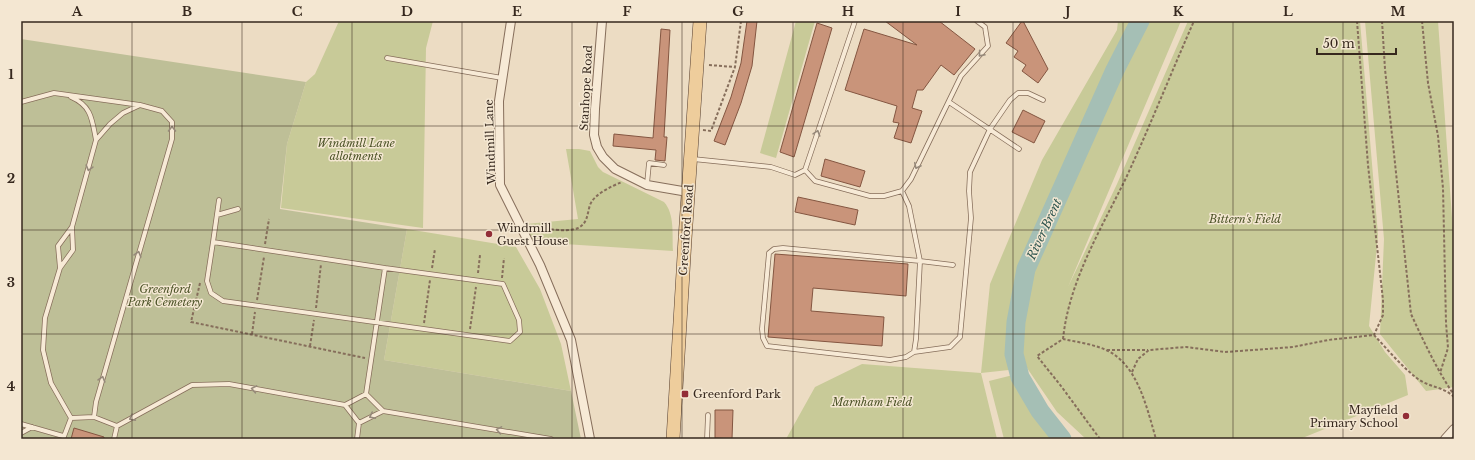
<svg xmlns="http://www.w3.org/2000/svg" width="1475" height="460" font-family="'Libre Baskerville',serif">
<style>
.green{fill:#c8ca98}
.cemetery{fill:#bebf97}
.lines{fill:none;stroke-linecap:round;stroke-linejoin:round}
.river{stroke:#a5bfb5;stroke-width:19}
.building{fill:#c9947a;stroke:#845641}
.service-casing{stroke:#866e5b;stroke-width:5.5}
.minor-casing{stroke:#866e5b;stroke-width:10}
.primary-casing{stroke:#543d2f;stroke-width:14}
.path{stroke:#866e5b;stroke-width:2;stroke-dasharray:3 2;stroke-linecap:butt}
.service{stroke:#f7ead6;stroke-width:4}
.minor{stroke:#f7ead6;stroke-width:8}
.primary{stroke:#eecd9c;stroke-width:13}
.oneway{stroke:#96897a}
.grid{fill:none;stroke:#36281e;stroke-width:1;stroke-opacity:0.55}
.poi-dot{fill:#922d37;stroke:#f4e7d2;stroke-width:1.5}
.labels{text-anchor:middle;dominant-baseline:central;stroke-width:3;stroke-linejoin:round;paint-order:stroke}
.street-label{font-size:11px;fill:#36281e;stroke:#f4e7d2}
.park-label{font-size:11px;font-style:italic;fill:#4b5226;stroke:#f4e7d2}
.poi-label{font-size:11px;fill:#36281e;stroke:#f4e7d2;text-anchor:start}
.water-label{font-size:12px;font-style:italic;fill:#2e554f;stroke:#f4e7d2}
.neatline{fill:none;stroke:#36281e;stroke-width:1.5}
.grid-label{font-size:13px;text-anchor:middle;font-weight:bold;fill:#36281e}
</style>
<rect width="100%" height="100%" fill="#ecdcc3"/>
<path class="green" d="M339 21H433L426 48 423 228 281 208 287 144 306 82 315 74Z
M796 21H815L776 158 760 153Z
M1118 21H1181L1068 287 1117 184 1188 21H1360L1378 235 1369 326 1385 352 1405 375 1408 395 1300 439H1086L1057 412 1027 368 981 373 997 439H786L815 387 862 364 981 373 990 284 1042 160 1117 30Z
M1365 21H1438L1454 246V387L1426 391 1380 334 1384 239Z
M566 149H579L590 151 598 167 603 172 664 202C675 214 672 235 673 251L533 242 526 224 578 219Z
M407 229 516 247 540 289 561 344 571 391 384 360Z
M1013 375 1049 432 1056 439H1004L989 381Z"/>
<path class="cemetery" d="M21 39 306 82 287 144 280 209 407 229 384 360 571 391 581 439H21Z"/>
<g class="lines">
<path class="river" d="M1062 439 1040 411 1020 377 1014 354 1016 322 1026 269 1115 70 1140 21"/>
</g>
<path class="building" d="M747 21H757L752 66 741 103 725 145 714 141 731 97 741 63Z
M885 21H939L975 49 954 75 941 65 923 90H917L912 108 922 111 911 143 894 138 899 123 893 122 897 106 845 90 864 29 917 45Z
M1022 21H1023L1048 69 1038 83 1022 71 1026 65 1014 57 1018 51 1006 43Z
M817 23 832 28 794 157 780 152Z
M661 29 670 30 664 137H667L665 161 655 160 656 150 613 146 614 134 653 138Z
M1023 110 1045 121 1034 143 1012 132Z
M825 159 865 171 860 187 821 176Z
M798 197 858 210 855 225 795 212Z
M775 254 908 264 906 296 813 288 811 311 884 317 882 346 768 337Z
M715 410H733L732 439 715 438Z
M74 428 104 437V439H71Z"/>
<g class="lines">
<defs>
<path id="service" d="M387 58 502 78
M71 97C92 106 92 120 96 140
M21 102 54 93 140 105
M949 102 1019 149
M693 159 771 167 795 175 805 170 855 21
M805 170 815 181 870 196H884L902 191 911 179 961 76 988 46 985 27 977 21
M647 184 649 163 664 165
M902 191 909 206 920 261 916 339 914 352 906 357 890 360 767 346 763 338 762 329 769 253 774 249 783 248 920 261 953 265
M219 200 213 242 385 268 366 394
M217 215 238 209
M213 242 207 281 211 293 223 301 510 341 520 332 519 320 503 284 385 268
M60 268 58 246 72 227
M914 352 950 347 960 337 971 218 969 191 970 172 990 129 1010 100 1018 93H1028L1043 100
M345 405 366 394 383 411
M71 418 51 383 43 350 45 318 60 268 73 250 72 227 96 140 110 124 123 113 140 105 162 111 172 122V139L96 402 94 417
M21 424 63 436
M21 433 32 427
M63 439 71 418 94 417 117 426
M114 439 117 426 192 385 229 384 345 405 359 423 383 411 551 439
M357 439 359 423
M707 439 708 415"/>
<path id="minor" d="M511 21 499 101 500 185 540 265 571 340 590 439
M602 21 595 109 594 135 597 147 603 157 615 169 647 185 688 192
M1445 439 1454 429"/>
<path id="primary" d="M673 439 685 239 700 21"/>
</defs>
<use href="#service" class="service-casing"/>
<use href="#minor" class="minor-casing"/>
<use href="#primary" class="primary-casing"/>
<path class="path" d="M1357 21 1368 165 1383 300V315L1374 335
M1382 21 1385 69 1411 314C1424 342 1437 370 1454 395
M1422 21 1428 83 1438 136 1443 188 1446 323 1448 348 1440 373
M709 65 735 67
M703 130 711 131 735 67 741 21
M531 227C543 228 567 233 578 228 588 223 587 214 590 205 594 194 612 186 622 182
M265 244 269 219
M432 268 435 249
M478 273 480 255
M502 278 504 258
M200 283 191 322 365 358
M257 300 264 257
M316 308 321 264
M424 323 430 280
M470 329 476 287
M252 334 255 312
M1063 339C1069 281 1101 229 1126 178 1150 126 1171 73 1194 21
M310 346 314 320
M1107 350H1148
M1132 372 1138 359 1149 350 1186 347 1225 352 1253 350 1293 347 1328 340 1374 335C1388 350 1402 367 1418 379 1429 387 1444 387 1454 397
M1100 439 1061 386 1037 356 1063 339C1077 342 1093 344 1106 350 1138 364 1147 409 1156 439"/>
<use href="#service" class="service"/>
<use href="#minor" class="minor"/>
<use href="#primary" class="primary"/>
</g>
<defs><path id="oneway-chevron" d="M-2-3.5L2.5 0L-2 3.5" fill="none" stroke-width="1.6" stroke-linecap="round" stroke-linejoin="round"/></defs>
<g class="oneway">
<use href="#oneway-chevron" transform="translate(981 54) rotate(131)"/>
<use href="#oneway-chevron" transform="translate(172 129) rotate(-90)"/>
<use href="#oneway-chevron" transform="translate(817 133) rotate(-72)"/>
<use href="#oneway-chevron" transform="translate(917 166) rotate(116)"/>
<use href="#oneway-chevron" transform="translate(89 168) rotate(106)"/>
<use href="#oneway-chevron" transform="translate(138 254) rotate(-74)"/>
<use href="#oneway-chevron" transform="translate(102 379) rotate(-74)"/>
<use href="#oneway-chevron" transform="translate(254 389) rotate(-170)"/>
<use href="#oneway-chevron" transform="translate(372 416) rotate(153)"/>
<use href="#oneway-chevron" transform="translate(132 418) rotate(152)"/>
<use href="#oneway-chevron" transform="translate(499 430) rotate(-170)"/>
</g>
<path class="grid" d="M132 21V439M242 21V439M352 21V439M462 21V439M572 21V439M682 21V439M793 21V439M903 21V439M1013 21V439M1123 21V439M1233 21V439M1343 21V439M21 126H1454M21 230H1454M21 334H1454"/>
<g class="poi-dot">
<circle cx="489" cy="234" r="4"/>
<rect x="681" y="390" width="8" height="8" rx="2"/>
<circle cx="1406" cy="416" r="4"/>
</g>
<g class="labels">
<g class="street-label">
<text transform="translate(586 88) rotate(-87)">Stanhope Road</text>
<text transform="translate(490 142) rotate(-92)">Windmill Lane</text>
<text transform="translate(686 230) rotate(-86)">Greenford Road</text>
</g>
<g class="park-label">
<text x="356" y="143">Windmill Lane<tspan x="356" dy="13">allotments</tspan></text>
<text x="1245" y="219">Bittern's Field</text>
<text x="165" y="289">Greenford<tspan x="165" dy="13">Park Cemetery</tspan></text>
<text x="872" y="402">Marnham Field</text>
</g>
<g class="poi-label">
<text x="497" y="228">Windmill<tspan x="497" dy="13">Guest House</tspan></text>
<text x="693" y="394">Greenford Park</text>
<text x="1398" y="410" text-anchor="end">Mayfield<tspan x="1398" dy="13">Primary School</tspan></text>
</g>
<g class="water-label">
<text transform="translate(1044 229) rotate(-65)">River Brent</text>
</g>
</g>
<rect width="1475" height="460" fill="none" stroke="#f4e7d2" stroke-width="44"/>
<path d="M1317 48v6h79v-6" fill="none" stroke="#36281e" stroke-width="2"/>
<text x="1323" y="48" font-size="12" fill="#36281e" stroke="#f4e7d2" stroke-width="3" paint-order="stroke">50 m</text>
<rect x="22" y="22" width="1431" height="416" class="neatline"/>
<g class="grid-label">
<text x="77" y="16">A</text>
<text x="187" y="16">B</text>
<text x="297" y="16">C</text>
<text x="407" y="16">D</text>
<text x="517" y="16">E</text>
<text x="627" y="16">F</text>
<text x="738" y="16">G</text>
<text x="848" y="16">H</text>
<text x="958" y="16">I</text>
<text x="1068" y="16">J</text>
<text x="1178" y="16">K</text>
<text x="1288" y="16">L</text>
<text x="1398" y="16">M</text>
<text x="11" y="79">1</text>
<text x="11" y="183">2</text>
<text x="11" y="287">3</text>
<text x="11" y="391">4</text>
</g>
</svg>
